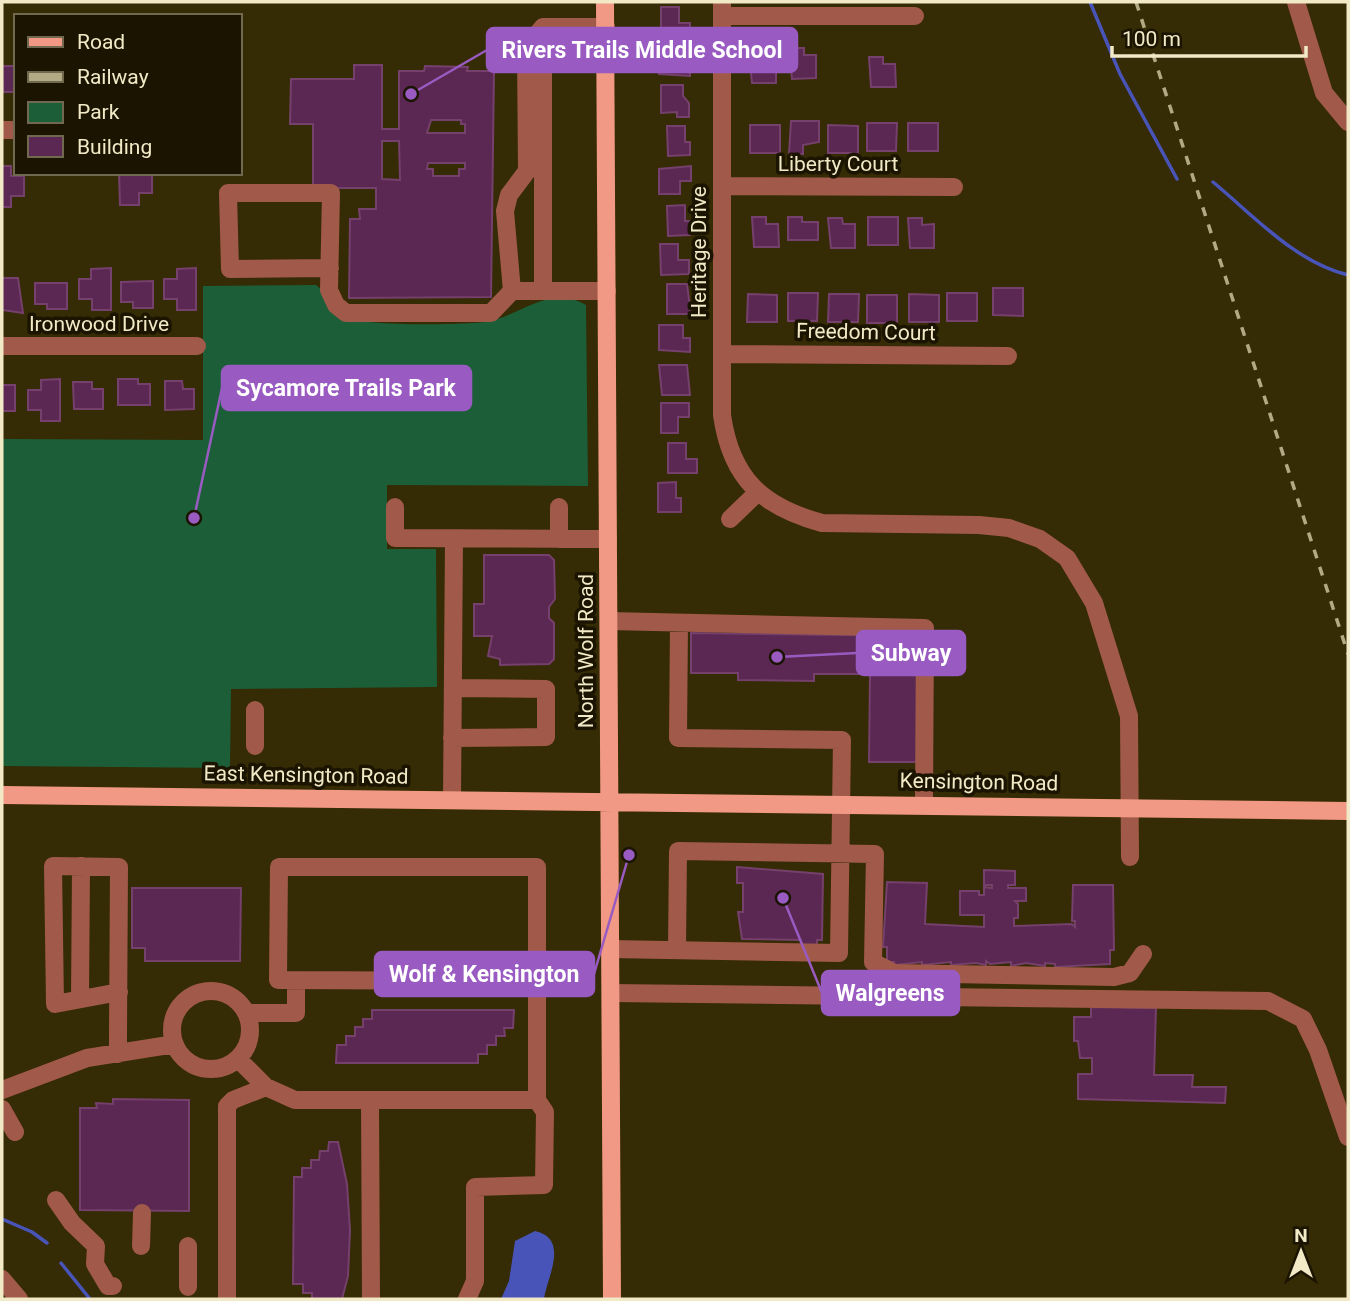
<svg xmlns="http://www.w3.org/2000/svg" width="1350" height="1301" font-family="Roboto,sans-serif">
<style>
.green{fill:#1c5e38}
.water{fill:#4954b9}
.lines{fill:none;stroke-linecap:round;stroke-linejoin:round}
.stream{stroke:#4954b9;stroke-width:3.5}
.building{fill:#5a2852;stroke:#75406b;stroke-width:2;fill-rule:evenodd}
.minor{stroke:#a15949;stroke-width:18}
.major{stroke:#f19984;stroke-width:18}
.rail{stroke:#b2a985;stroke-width:3.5;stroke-dasharray:9 9;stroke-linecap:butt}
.labels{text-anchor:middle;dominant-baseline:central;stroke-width:7;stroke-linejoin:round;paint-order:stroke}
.street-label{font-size:21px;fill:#f2e9c6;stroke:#1b1400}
.leader{fill:none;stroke:#995bc1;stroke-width:2.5}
.callout-dot{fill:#995bc1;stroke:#1b1400;stroke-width:2.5}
.callout{fill:#995bc1;stroke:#995bc1;stroke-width:2.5}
.callout-label{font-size:23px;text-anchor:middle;font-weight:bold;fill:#fff}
</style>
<rect width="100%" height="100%" fill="#352b04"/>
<path class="green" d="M316 285C327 292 328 307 339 315 356 327 460 325 484 322 518 318 549 283 586 305L588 486 387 485V549H436L437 687 231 689 230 768 2 766V439L203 440V286Z"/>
<path class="water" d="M535 1231C570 1239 547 1277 544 1299H501L509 1281 515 1241Z"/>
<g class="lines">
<path class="stream" d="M1090 2 1120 74 1177 179
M1213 182C1254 216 1295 262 1348 275
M2 1219 32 1232 47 1243
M61 1263 90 1299"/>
</g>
<path class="building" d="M661 7H679V23H690V37H661Z
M659 48H680V61H690V76L659 74Z
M789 48H804V55H816V78L792 79Z
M749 52H764V59H776V83H752Z
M869 57H883V64H895L896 87H871Z
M354 65H382V129H399V71H424L425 66 468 67 467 71H494L491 297 349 298 350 219H360L359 209H376V188H313V124H290L291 79H354ZM431 120H461V124H465V133H427ZM382 141H399L400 180 382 179ZM428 163H465V169H459V176H433V169H427Z
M2 66H16V92H3Z
M661 85H683V96L689 103V117H677V112L661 113Z
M791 121H819V142L803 145V154H789Z
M867 123H897L896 151H867Z
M908 123H938V151H908Z
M750 125H780V153H750Z
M828 125 858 126V153H828Z
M667 126H685V142H690V155L668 156Z
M2 166H11V176H24V196H11V207H2Z
M691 166V181H680V194H659V169Z
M119 173 152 174V193H139V205H120Z
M685 205V221H690V235L668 236 667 206Z
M752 217H766V224H778L779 247H754Z
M788 217H802V222H818V240H788Z
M868 217H898V245H868Z
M828 218H842L843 224H855V248H831Z
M908 218H922V225L934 224V248H910Z
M660 244H678V260H689V274L661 275Z
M111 268V310H92V299H79V279H91V269Z
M196 268V310H177V299H164V279H177V269Z
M2 278H18L23 313 2 310Z
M153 281V308H133V302H121V282Z
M35 283H67V309H47V304H35Z
M667 284H687L691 314H667Z
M993 288H1023V316L993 315Z
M788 293H818L817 321H788Z
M947 293H977V321H947Z
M748 294 777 295V322H747Z
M829 294H859L858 322H828Z
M909 294 939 295V322H909Z
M867 295H897V323H867Z
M659 325H683V338H690V352L659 350Z
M659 365H687L690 395H662Z
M60 379V421H41V410H28V390H41V380Z
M118 379H138V384H150V405H118Z
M165 381H182L183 389H194V409L165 410Z
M73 382H92V389H103V409H74Z
M2 385H15V411H2Z
M661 403H689V417H678V433H661Z
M668 443H686V459H697V473H668Z
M676 482V498H681V512H658V483Z
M484 555H549L554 560 555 599 549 607V618L554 623V659L549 664 500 665V659L488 656 492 636H474V604H484Z
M691 633 910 636 921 644 919 762H869L870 674H814V681L738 680V673H691Z
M737 867 823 874 822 940H817V951L800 950 801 940 742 939 738 912H743V883H737Z
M984 870 1015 871V885H1008V888H1026V901H1015L1018 904V918H1014V926L1072 924 1075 927V921H1072L1073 885H1113L1114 950H1110V964L1055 967V964L1045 963V966L1026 963 1011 966V962L990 964 986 961V965L976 963 951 965V962L922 965V962L894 965V962H887V947H883L887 882 927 883 925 924 984 927V915H960V891H979V895H984V887L992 888V885H984Z
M132 888H241L240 961H145V948H132Z
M1091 1007 1156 1008 1154 1075H1193L1192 1087H1226L1225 1103 1078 1099V1074H1092V1058H1080L1078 1041H1074V1017H1091Z
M372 1010H514L513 1028H504L505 1036H496V1045H487V1054H478V1063H336L337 1045H346V1036H355V1027H363V1019H372Z
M113 1099 189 1100V1211L80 1210V1108H97L96 1103 113 1104Z
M329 1142H338L347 1184 350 1230 348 1276 342 1299H312V1293H303V1284H293L294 1177H302V1168H311V1160H319L320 1151H328Z"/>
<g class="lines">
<path class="minor" d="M722 2V415C731 479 763 507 822 523L979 525 1009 528 1040 539 1067 558 1094 603 1129 716 1130 857
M1296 2 1324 93 1348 122
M722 16H915
M543 27V291
M543 27H606
M2 130H16
M722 186 954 187
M330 268 230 269 228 193H331L329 290 336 305 346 313H491L512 291H607
M512 291 505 211 509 195 527 171 526 48 543 27
M2 346H197
M722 354 1008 356
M395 507V538L608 539
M559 507V539
M730 519 757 493
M609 621 925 628 924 804
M452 738 546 737V689L453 688
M255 746V710
M452 799 454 539
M610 949 839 953 842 740 678 738 679 623
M677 950 678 851 875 854 873 962 894 973 1114 977 1130 973 1143 954
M172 1030a39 39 0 1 1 78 0a39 39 0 1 1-78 0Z
M611 993 1268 1001 1303 1019 1318 1050 1348 1137
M80 999 81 866
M247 1013H296V980
M118 1054V1035L119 867 53 866 55 1004 119 992
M238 1059 266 1087 295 1100H537
M2 1090 87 1058 175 1044
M370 1100 371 1299
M2 1109 15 1132
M56 1200 72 1223 96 1246 95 1264 108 1286H113
M141 1246 142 1213
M188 1246V1287
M2 1279 19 1299
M227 1299V1106L233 1100 266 1087
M467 1299 475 1281V1187L544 1185 545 1112 537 1100V867H279L278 980 536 981"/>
<path class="major" d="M605 2 612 1299
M2 795 1348 811"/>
<path class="rail" d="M1136 2 1348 654"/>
</g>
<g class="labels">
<g class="street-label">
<text x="838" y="164">Liberty Court</text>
<text transform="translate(699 252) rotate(-90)">Heritage Drive</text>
<text x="99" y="324">Ironwood Drive</text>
<text transform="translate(866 332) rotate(1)">Freedom Court</text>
<text transform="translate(586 651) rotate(-90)">North Wolf Road</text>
<text transform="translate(306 775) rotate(1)">East Kensington Road</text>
<text transform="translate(979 782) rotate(1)">Kensington Road</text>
</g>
</g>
<path class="leader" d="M411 94L487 50M194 518L222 388M777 657L857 653M629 855L594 974M783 898L822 993"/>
<g class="callout-dot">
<circle cx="411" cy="94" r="7"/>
<circle cx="194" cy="518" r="7"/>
<circle cx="777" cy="657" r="7"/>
<circle cx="629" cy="855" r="7"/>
<circle cx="783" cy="898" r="7"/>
</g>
<g class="callout">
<rect x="487" y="28" width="310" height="44" rx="7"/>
<rect x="222" y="366" width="249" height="44" rx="7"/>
<rect x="857" y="631" width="108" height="44" rx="7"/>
<rect x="375" y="952" width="219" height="44" rx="7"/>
<rect x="822" y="971" width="137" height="44" rx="7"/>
</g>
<g class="callout-label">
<text x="642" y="58">Rivers Trails Middle School</text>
<text x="346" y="396">Sycamore Trails Park</text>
<text x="911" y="661">Subway</text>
<text x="484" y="982">Wolf &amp; Kensington</text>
<text x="890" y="1001">Walgreens</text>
</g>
<rect width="1350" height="1301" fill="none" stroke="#f2e9c6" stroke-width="7"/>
<rect x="14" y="14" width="228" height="161" fill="#1b1400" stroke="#71694f" stroke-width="2"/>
<rect x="28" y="37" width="35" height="10" fill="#f19984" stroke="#71694f" stroke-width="2"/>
<text x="77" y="49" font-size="21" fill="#f2e9c6">Road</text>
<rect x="28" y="72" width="35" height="10" fill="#b2a985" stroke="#71694f" stroke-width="2"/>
<text x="77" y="84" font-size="21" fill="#f2e9c6">Railway</text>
<rect x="28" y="102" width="35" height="21" fill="#1c5e38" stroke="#71694f" stroke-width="2"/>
<text x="77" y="119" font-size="21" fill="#f2e9c6">Park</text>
<rect x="28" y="136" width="35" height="21" fill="#5a2852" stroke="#71694f" stroke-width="2"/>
<text x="77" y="154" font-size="21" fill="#f2e9c6">Building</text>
<g transform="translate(1301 1252)" stroke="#1b1400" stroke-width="5" paint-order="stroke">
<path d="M0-5L12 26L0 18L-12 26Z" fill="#f2e9c6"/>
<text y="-10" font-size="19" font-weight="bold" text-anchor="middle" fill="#f2e9c6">N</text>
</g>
<path d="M1112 46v10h194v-10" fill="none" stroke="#f2e9c6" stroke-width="3.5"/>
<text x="1122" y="46" font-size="21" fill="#f2e9c6" stroke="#1b1400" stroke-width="5" paint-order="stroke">100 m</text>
</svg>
